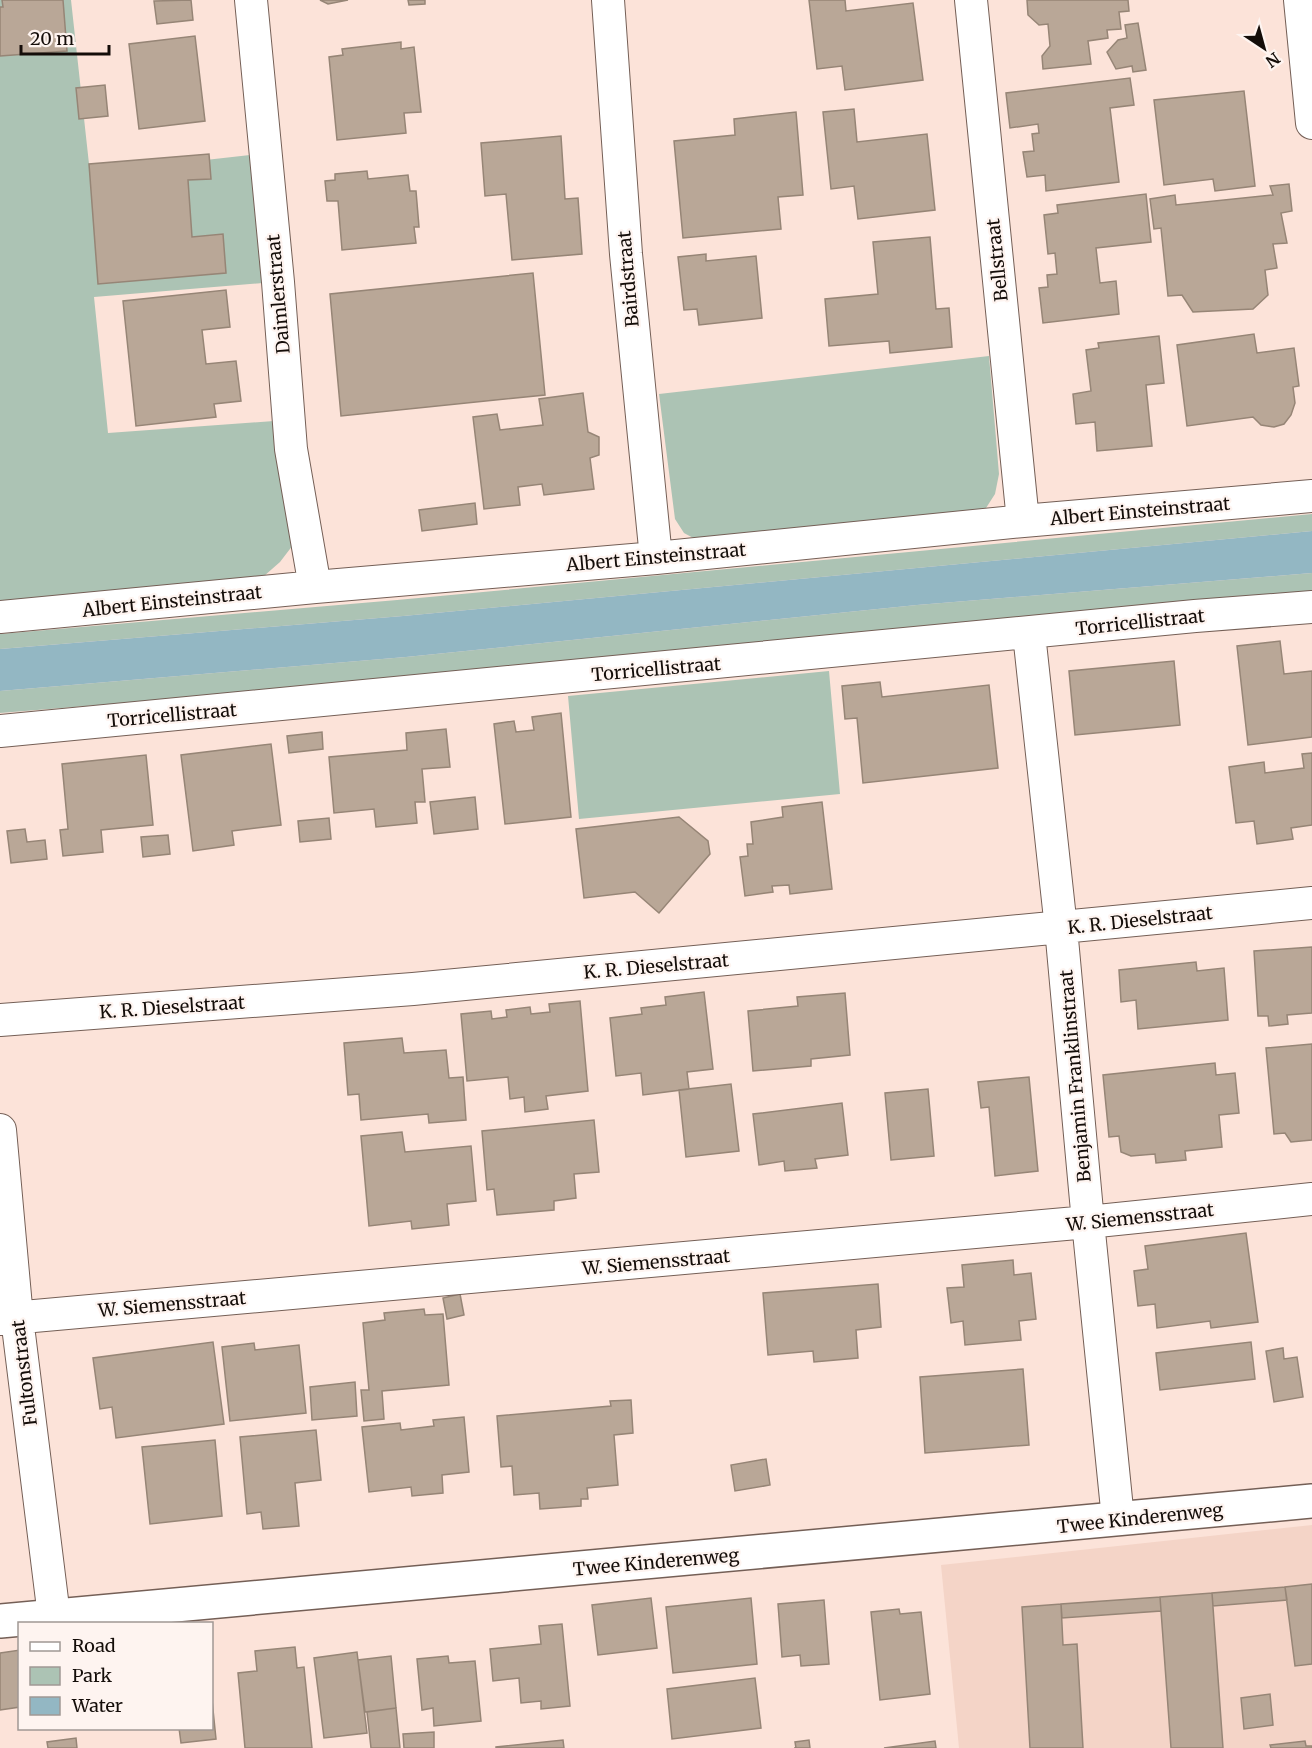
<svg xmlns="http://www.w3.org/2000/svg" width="1312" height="1748" font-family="Merriweather,serif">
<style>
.built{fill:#f4d4c7}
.green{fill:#acc3b4}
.water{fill:#93b7c3}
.building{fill:#b9a797;stroke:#968576;stroke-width:1.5}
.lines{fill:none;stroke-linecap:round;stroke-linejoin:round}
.minor-casing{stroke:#745f56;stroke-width:34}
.tertiary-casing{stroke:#745f56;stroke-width:36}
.minor{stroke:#fff;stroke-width:32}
.tertiary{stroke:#fff;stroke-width:33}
.labels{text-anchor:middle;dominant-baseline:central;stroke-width:4.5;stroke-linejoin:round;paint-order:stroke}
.street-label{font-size:18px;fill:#140d09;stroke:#fef4f0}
</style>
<rect width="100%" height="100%" fill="#fce3d9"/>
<path class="built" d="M1312 1525V1748H959L941 1565Z"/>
<path class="green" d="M0 0H71L90 173 250 155 263 283 94 297 108 433 274 421 293 545 280 562 264 576 0 602Z
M989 356 999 474 995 494 986 508 966 516 697 540 684 533 675 519 659 394Z
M1312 514V531L403 616 0 649V634L397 600Z
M1312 573V593L409 680 0 713V691L406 657 917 605Z
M829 671 840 794 579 819 568 696Z"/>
<path class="water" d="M1312 531V573L917 605 406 657 0 691V649L403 616Z"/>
<path class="building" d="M2 0H63L67 51 0 56V7H3Z
M191 0 193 20 157 24 154 1Z
M320 0H348L328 4Z
M408 0H425V4L409 5Z
M809 0H845L846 11 913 3 923 80 845 90 842 66 817 69Z
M1027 0H1128L1129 11 1119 12 1121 29 1107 30 1108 38 1088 41 1091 64 1043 69 1042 56 1050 46 1048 24 1039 25 1028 15Z
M1138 23 1146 70 1133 72 1132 66 1116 69 1107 52 1118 40 1127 38 1125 25Z
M195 36 205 121 139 129 129 44Z
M401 42V49L414 47 421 112 404 113 406 133 337 140 329 57 343 55 342 49Z
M1130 78 1134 105 1110 108 1119 182 1046 191 1045 175 1027 177 1023 152 1034 151 1032 134 1039 133 1038 124 1010 128 1006 93Z
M105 85 108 116 79 119 76 88Z
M1244 91 1255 186 1215 191 1213 179 1164 185 1154 100Z
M854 109 857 142 927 134 935 210 858 219 854 186 831 189 823 112Z
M796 112 803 195 778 197 781 229 683 238 674 141 735 135 734 119Z
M561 136 565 199 578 198 582 254 512 260 506 194 485 196 481 143Z
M209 154 211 179 188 180 192 237 223 234 226 273 98 284 89 164Z
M367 171 368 179 408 175 410 191H416L419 227H414L416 243 342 250 338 201H327L325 181 335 180V174Z
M1289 184 1292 211 1281 213 1287 243 1273 244 1277 268 1265 270 1268 295 1253 309 1193 312 1182 295 1168 296 1161 228 1154 229 1150 199 1175 195 1176 205 1273 195 1270 186Z
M1146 194 1151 242 1096 248 1100 283 1116 281 1119 314 1043 323 1039 288 1048 287 1047 275 1057 274 1055 253 1048 254 1044 215 1058 213 1057 205Z
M930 237 936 309 949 308 952 347 890 353 889 341 829 346 825 299 878 294 873 242Z
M706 254V261L756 256 762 318 699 325 697 309 684 310 678 257Z
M533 273 545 395 341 416 330 294Z
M226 290 230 327 202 330 206 364 236 361 241 401 214 404 216 417 136 426 123 301Z
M1254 334 1257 353 1294 348 1299 386 1293 387 1295 403 1291 415 1284 424 1274 427 1261 425 1253 417 1187 426 1177 345Z
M1159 336 1164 383 1146 385 1152 446 1097 451 1095 422 1076 424 1073 394 1091 391 1086 350 1099 348 1098 343Z
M583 393 588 432 599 437V455L590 458 594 489 544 495 542 484 518 487 520 505 484 509 473 417 497 414 500 430 543 425 539 399Z
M475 503 477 524 422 531 419 510Z
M1280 641 1284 674 1312 671V737L1248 745 1237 646Z
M1174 661 1180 725 1075 735 1069 671Z
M880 682 882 697 989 685 998 768 863 783 857 718 845 719 842 686Z
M561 713 571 817 505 824 494 724 514 721 516 732 534 730 532 717Z
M446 729 450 767 422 769 425 802H415L417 823 376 827 374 809 334 813 329 757 407 750 406 733Z
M322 732 323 749 289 753 287 736Z
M271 744 281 825 232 831 234 845 193 851 181 755Z
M1312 753V825L1291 828 1293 839 1257 844 1254 821 1236 823 1229 767 1264 762 1265 773 1304 768 1302 754Z
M146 755 153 825 101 830 103 852 63 856 60 830 68 829 62 764Z
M475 797 478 829 434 834 430 802Z
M822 802 832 889 790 894 789 885 772 886 773 892 745 896 740 857 748 856 747 844H753L751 822 783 817 782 807Z
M679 817 708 841 710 854 659 913 635 892 584 898 576 829Z
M329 818 331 839 300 842 298 821Z
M25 829 27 842 45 840 47 859 11 863 7 831Z
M168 835 170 854 143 857 141 837Z
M1312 947V1013L1287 1015 1288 1024 1269 1026 1268 1016H1258L1254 951Z
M1196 962 1197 971 1224 968 1228 1020 1138 1029 1136 1000 1121 1002 1119 970Z
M704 992 713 1069 687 1072 689 1089 643 1095 641 1073 616 1076 610 1018 642 1014 641 1008 666 1005 665 997Z
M845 993 850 1055 811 1059V1066L753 1071 748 1011 798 1006 797 997Z
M580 1001 588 1091 546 1096 548 1109 525 1112 524 1097 510 1099 508 1077 467 1081 461 1014 491 1011 492 1019 507 1017 506 1010 530 1007 531 1014 550 1012 549 1004Z
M402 1038 404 1053 446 1050 449 1078 463 1077 466 1120 429 1123 428 1114 361 1120 359 1094 348 1095 344 1043Z
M1312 1044V1140L1291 1142 1285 1133 1274 1134 1266 1048Z
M1215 1063 1216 1075 1235 1073 1239 1113 1219 1115 1222 1147 1185 1151 1186 1160 1156 1163 1155 1154 1131 1156 1121 1152 1119 1136 1109 1137 1103 1075Z
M1029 1077 1038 1171 995 1176 989 1107 981 1108 978 1082Z
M731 1084 739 1151 686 1157 679 1090Z
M928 1089 934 1156 891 1160 885 1093Z
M842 1103 848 1155 815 1159 817 1168 785 1171 784 1161 759 1165 753 1114Z
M594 1120 599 1172 574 1174 576 1198 554 1201V1210L497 1215 494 1189 487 1190 482 1131Z
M402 1132 405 1152 471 1146 476 1201 447 1204 449 1225 412 1229 411 1221 369 1226 361 1136Z
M1246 1233 1258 1322 1211 1328 1210 1321 1157 1328 1155 1304 1138 1306 1134 1271 1148 1269 1145 1246Z
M1013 1260 1014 1275 1031 1273 1036 1319 1019 1321 1021 1340 965 1345 963 1321 951 1323 947 1288 964 1287 962 1265Z
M878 1284 881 1327 856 1330 858 1358 814 1362 813 1351 768 1355 763 1293Z
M460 1294 464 1315 447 1319 443 1298Z
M424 1309 425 1315 443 1314 449 1385 382 1391 384 1419 364 1421 361 1390H369L363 1323 385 1320 384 1313Z
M213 1342 224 1424 116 1438 112 1407 100 1409 93 1358Z
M1251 1342 1255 1379 1160 1390 1156 1353Z
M254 1343 255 1350 299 1345 306 1413 230 1421 222 1347Z
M1283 1348 1284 1359 1297 1357 1303 1397 1274 1402 1266 1351Z
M1023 1369 1029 1445 925 1453 920 1377Z
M355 1382 357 1416 312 1420 310 1387Z
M631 1400 633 1433 614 1435 618 1485 587 1488 588 1499H581V1506L540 1509 539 1493 514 1495 512 1466 501 1467 497 1416 611 1406 610 1401Z
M464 1417 469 1472 442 1475 443 1493 412 1496 411 1487 369 1492 362 1427 400 1423 401 1430 434 1426 433 1420Z
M316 1430 321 1480 295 1483 299 1526 263 1529 261 1512 247 1514 240 1437Z
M215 1440 222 1516 150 1524 142 1447Z
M766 1459 770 1485 735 1491 731 1465Z
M1312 1584V1664L1295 1666 1285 1587Z
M1285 1587 1287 1600 1213 1606 1212 1593Z
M1212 1593 1223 1748H1171L1160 1597Z
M1160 1597 1161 1611 1062 1618 1061 1604Z
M651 1598 657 1648 598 1655 592 1605Z
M751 1598 757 1664 673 1673 666 1607Z
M824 1600 829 1664 801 1666 800 1655 782 1657 778 1604Z
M1061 1604 1063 1645 1077 1644 1083 1748H1030L1022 1607Z
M899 1609 900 1614 921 1612 930 1694 880 1700 871 1612Z
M562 1624 570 1706 541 1709V1701L521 1703 519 1678 493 1681 490 1649 541 1644 539 1626Z
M295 1647 297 1668 304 1667 312 1748H245L238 1673 257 1671 255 1651Z
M20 1650V1707L0 1710V1653Z
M357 1652 367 1733 324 1738 314 1658Z
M391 1656 396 1708 365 1712 358 1660Z
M448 1656 449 1663 475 1661 481 1721 434 1726 433 1708 422 1710 417 1659Z
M755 1678 761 1728 672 1739 667 1689Z
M1270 1694 1273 1725 1244 1729 1241 1698Z
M212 1700 216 1739 181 1743 179 1728H212Z
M396 1708 400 1748H371L367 1712Z
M434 1732V1748H404L403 1734Z
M76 1738 77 1748H48L47 1742Z
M563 1740 564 1748H496V1747Z
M809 1740 810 1748H794H796L795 1742Z
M935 1741 936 1748H884Z
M1305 1741 1306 1746H1312V1748H1271L1270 1745Z"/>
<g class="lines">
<defs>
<path id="minor" d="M251 0 278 282 291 449 315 587
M608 0 626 254 656 558
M971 0 1023 521
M1300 0 1312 123
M0 617 315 587 656 558 1023 521 1312 496
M1029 634 1061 928 1088 1222 1118 1519
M0 731 1195 616 1312 607
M0 1020 413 989 1312 903
M0 1130 17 1318 54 1616
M0 1319 1088 1222 1312 1199"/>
<path id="tertiary" d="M0 1621 1312 1501"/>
</defs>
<use href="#minor" class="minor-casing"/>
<use href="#tertiary" class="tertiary-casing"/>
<use href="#minor" class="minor"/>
<use href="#tertiary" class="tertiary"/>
</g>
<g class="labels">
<g class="street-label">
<text transform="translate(997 260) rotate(-96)">Bellstraat</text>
<text transform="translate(628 279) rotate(-95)">Bairdstraat</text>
<text transform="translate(278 294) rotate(-95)">Daimlerstraat</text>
<text transform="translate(1140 511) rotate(-5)">Albert Einsteinstraat</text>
<text transform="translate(656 557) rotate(-5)">Albert Einsteinstraat</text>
<text transform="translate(172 601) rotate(-6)">Albert Einsteinstraat</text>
<text transform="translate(1140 622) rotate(-6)">Torricellistraat</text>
<text transform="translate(656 669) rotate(-5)">Torricellistraat</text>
<text transform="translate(172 715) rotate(-5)">Torricellistraat</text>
<text transform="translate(1140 920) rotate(-6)">K. R. Dieselstraat</text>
<text transform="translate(656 966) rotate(-5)">K. R. Dieselstraat</text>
<text transform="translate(172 1007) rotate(-4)">K. R. Dieselstraat</text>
<text transform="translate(1075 1076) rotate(-95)">Benjamin Franklinstraat</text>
<text transform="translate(1140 1217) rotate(-6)">W. Siemensstraat</text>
<text transform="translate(656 1262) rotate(-5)">W. Siemensstraat</text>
<text transform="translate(172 1304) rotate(-5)">W. Siemensstraat</text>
<text transform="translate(24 1373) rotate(-97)">Fultonstraat</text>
<text transform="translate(1140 1518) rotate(-6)">Twee Kinderenweg</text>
<text transform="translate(656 1562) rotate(-5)">Twee Kinderenweg</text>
</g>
</g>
<rect x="18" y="1622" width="195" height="108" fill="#fef4f0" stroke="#a09894" stroke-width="1.5"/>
<rect x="30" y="1642" width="30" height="9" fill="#ffffff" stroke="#a09894" stroke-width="1.5"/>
<text x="72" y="1652" font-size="18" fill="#140d09">Road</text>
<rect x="30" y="1667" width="30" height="18" fill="#acc3b4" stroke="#a09894" stroke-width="1.5"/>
<text x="72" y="1682" font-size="18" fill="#140d09">Park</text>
<rect x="30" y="1697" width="30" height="18" fill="#93b7c3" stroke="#a09894" stroke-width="1.5"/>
<text x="72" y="1712" font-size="18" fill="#140d09">Water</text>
<g transform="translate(1264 48) rotate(144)" stroke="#fef4f0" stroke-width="4.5" paint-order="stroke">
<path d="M0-4.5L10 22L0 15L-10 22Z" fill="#140d09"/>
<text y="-9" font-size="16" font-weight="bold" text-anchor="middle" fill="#140d09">N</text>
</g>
<path d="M21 45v9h88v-9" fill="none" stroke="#140d09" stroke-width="3"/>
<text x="30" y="45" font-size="18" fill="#140d09" stroke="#fef4f0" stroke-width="4.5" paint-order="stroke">20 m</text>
</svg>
